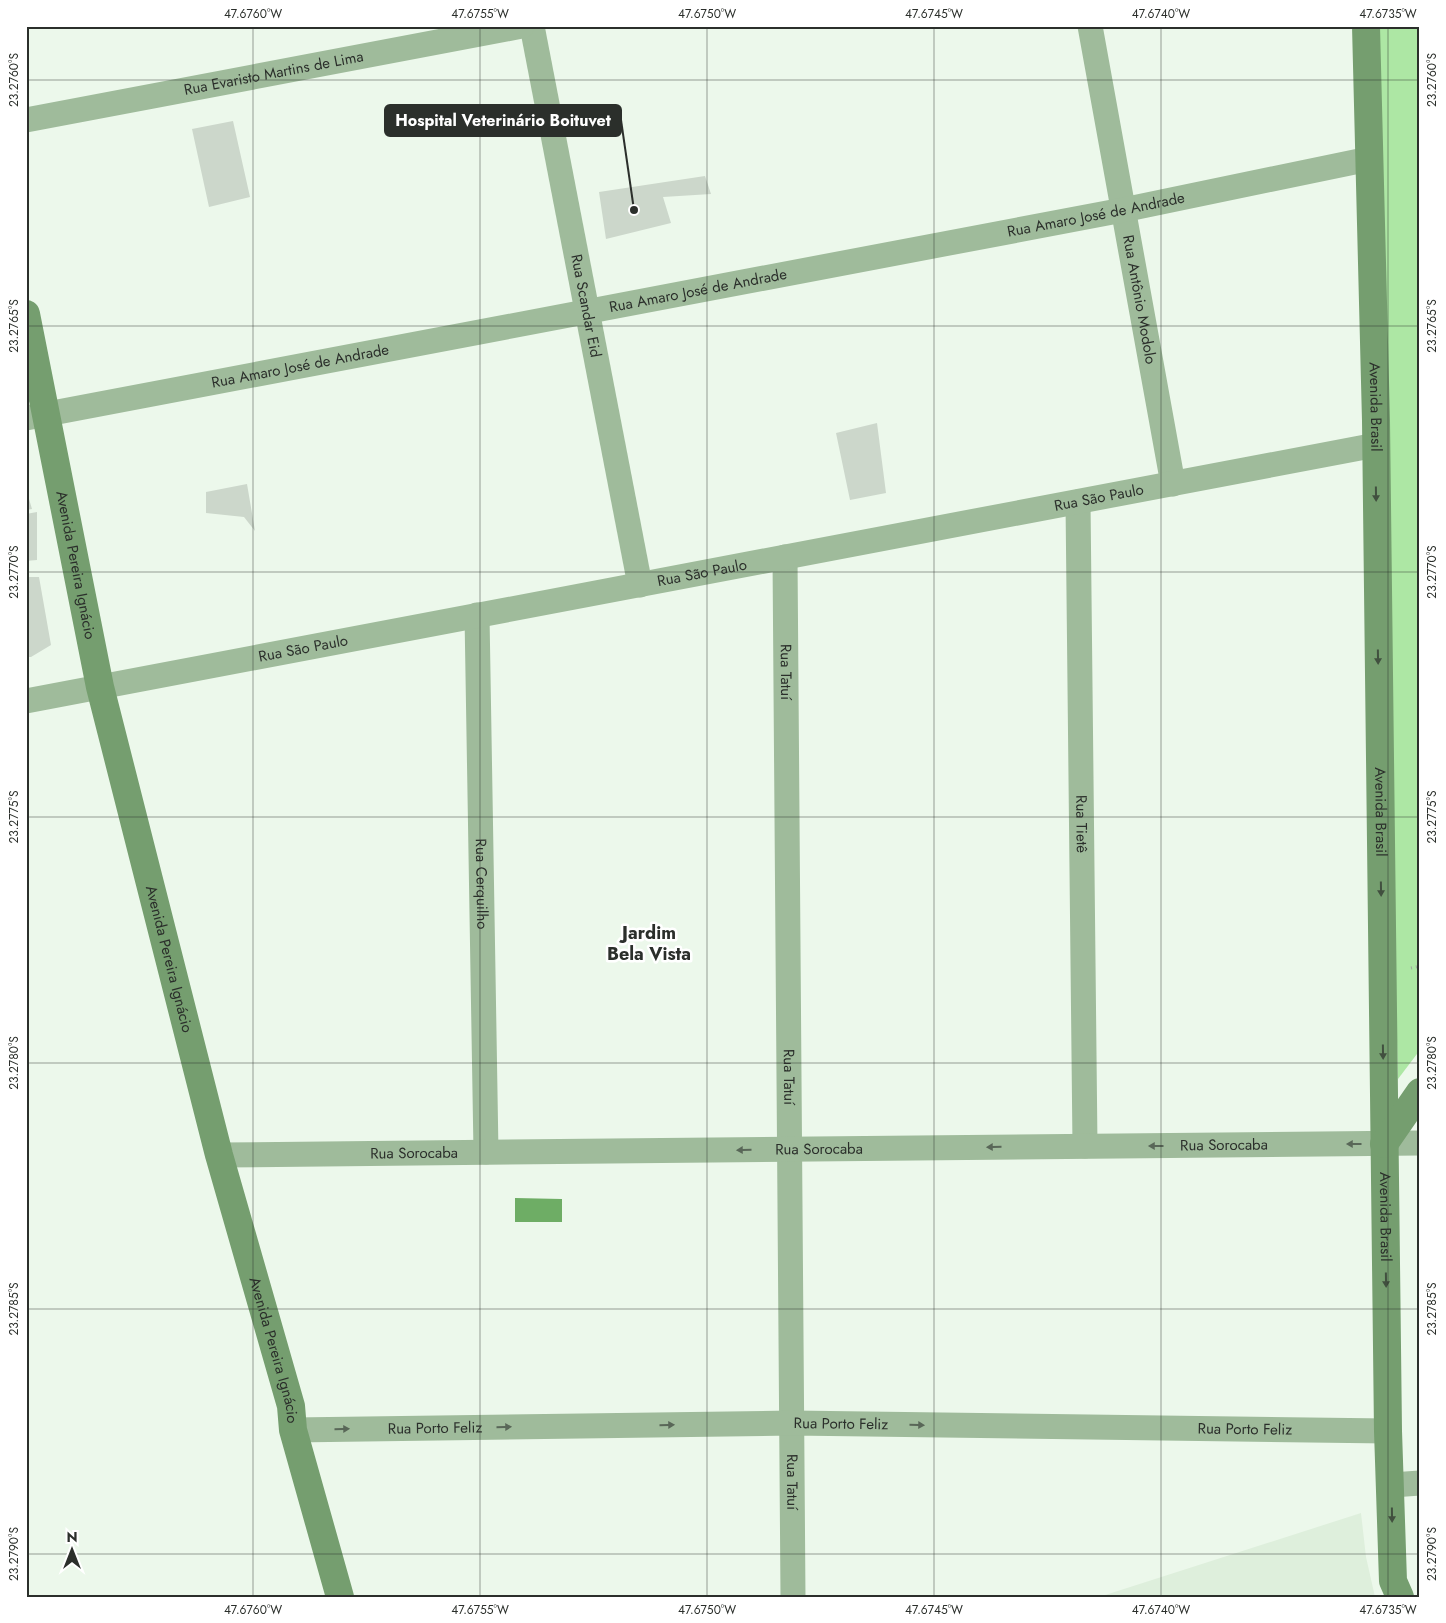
<svg xmlns="http://www.w3.org/2000/svg" width="1446" height="1623" font-family="Jost,sans-serif">
<style>
.built{fill:#deefdc}
.green{fill:#ade7a4}
.water{fill:#6ead65}
.building{fill:#ccd7cb}
.lines{fill:none;stroke-linecap:round;stroke-linejoin:round}
.path{stroke:#9fa89f;stroke-width:3;stroke-dasharray:1 4;stroke-linecap:butt}
.street{stroke:#9fbb9b;stroke-width:25}
.secondary{stroke:#759e6f;stroke-width:28}
.oneway{fill:#41503f}
.oneway2{fill:#596758}
.ticks{fill:none;stroke:#2b2f2b;stroke-width:1;stroke-opacity:0.45}
.labels{text-anchor:middle;dominant-baseline:central;stroke-width:5;stroke-linejoin:round;paint-order:stroke}
.street-label{font-size:15px;fill:#2b2f2b;stroke:#fff}
.quarter-label{font-size:18px;font-weight:bold;fill:#2b2f2b;stroke:#fff}
.leader{fill:none;stroke:#2b2f2b;stroke-width:2}
.callout-dot{fill:#2b2f2b;stroke:#fff;stroke-width:2}
.callout{fill:#2b2f2b;stroke:#2b2f2b;stroke-width:2}
.callout-label{font-size:16px;text-anchor:middle;font-weight:bold;fill:#fff}
.neatline{fill:none;stroke:#2b2f2b;stroke-width:2}
.ticks-label{font-size:12px;text-anchor:middle;fill:#2b2f2b}
</style>
<rect width="100%" height="100%" fill="#ecf8eb"/>
<path class="built" d="M1361 1513 1366 1557 1375 1597H1099Z"/>
<path class="green" d="M1370 26H1420V1050L1398 1079Z"/>
<path class="water" d="M515 1198 562 1199V1222H515Z"/>
<path class="building" d="M233 121 250 197 209 207 192 129Z
M705 176 711 194 663 197 671 223 606 239 599 192Z
M877 423 886 493 850 500 836 433Z
M247 484 255 531 244 517 206 513V492Z
M26 489 32 509 26 510Z
M37 512V560L26 561V514Z
M26 577H39L51 645 31 657H26Z"/>
<g class="lines">
<path class="path" d="M1411 968 1420 966"/>
<g class="street">
<path id="s1" d="M532 26 640 585"/>
<path id="s2" d="M1090 26 1173 484"/>
<path id="s3" d="M26 120 522 26"/>
<path id="s4" d="M26 418 1123 210 1369 159"/>
<path id="s5" d="M1078 502 1085 1146"/>
<path id="s6" d="M785 557 793 1597"/>
<path id="s7" d="M477 615 486 1152"/>
<path id="s8" d="M26 701 1376 445"/>
<path id="s9" d="M219 1155 1420 1143"/>
<path id="s10" d="M293 1430 792 1423 1388 1431"/>
<path d="M1392 1485 1420 1483"/>
</g>
<g class="secondary">
<path id="s11" d="M1366 26 1376 421 1388 1431 1393 1581 1400 1597"/>
<path id="s12" d="M26 314 100 687 219 1155 291 1406 293 1430 340 1597"/>
<path d="M1384 1144 1420 1092"/>
</g>
</g>
<defs><path id="oneway-solid" d="M-6-.8H1V-3.2L6.5 0L1 3.2V.8H-6Z" transform="scale(1.25)"/></defs>
<g class="oneway">
<use href="#oneway-solid" transform="translate(1376 494) rotate(89)"/>
<use href="#oneway-solid" transform="translate(1378 657) rotate(89)"/>
<use href="#oneway-solid" transform="translate(1381 889) rotate(89)"/>
<use href="#oneway-solid" transform="translate(1383 1052) rotate(89)"/>
<use href="#oneway-solid" transform="translate(1386 1280) rotate(89)"/>
<use href="#oneway-solid" transform="translate(1392 1515) rotate(89)"/>
</g>
<g class="oneway2">
<use href="#oneway-solid" transform="translate(1354 1144) rotate(180)"/>
<use href="#oneway-solid" transform="translate(1156 1146) rotate(180)"/>
<use href="#oneway-solid" transform="translate(994 1147) rotate(179)"/>
<use href="#oneway-solid" transform="translate(744 1150) rotate(179)"/>
<use href="#oneway-solid" transform="translate(667 1425) rotate(-1)"/>
<use href="#oneway-solid" transform="translate(917 1425) rotate(1)"/>
<use href="#oneway-solid" transform="translate(504 1427) rotate(-1)"/>
<use href="#oneway-solid" transform="translate(342 1429) rotate(-1)"/>
</g>
<path class="ticks" d="M253 26V1597M480 26V1597M707 26V1597M934 26V1597M1161 26V1597M1388 26V1597M26 80H1420M26 326H1420M26 572H1420M26 817H1420M26 1063H1420M26 1309H1420M26 1554H1420"/>
<g class="labels">
<g class="street-label">
<text stroke="none"><textPath href="#s3" startOffset="252">Rua Evaristo Martins de Lima</textPath></text>
<text stroke="none"><textPath href="#s4" startOffset="1089">Rua Amaro José de Andrade</textPath></text>
<text stroke="none"><textPath href="#s4" startOffset="684">Rua Amaro José de Andrade</textPath></text>
<text stroke="none"><textPath href="#s2" startOffset="278">Rua Antônio Modolo</textPath></text>
<text stroke="none"><textPath href="#s1" startOffset="285">Rua Scandar Eid</textPath></text>
<text stroke="none"><textPath href="#s4" startOffset="279">Rua Amaro José de Andrade</textPath></text>
<text stroke="none"><textPath href="#s11" startOffset="381">Avenida Brasil</textPath></text>
<text stroke="none"><textPath href="#s8" startOffset="1092">Rua São Paulo</textPath></text>
<text stroke="none"><textPath href="#s12" startOffset="256">Avenida Pereira Ignácio</textPath></text>
<text stroke="none"><textPath href="#s8" startOffset="688">Rua São Paulo</textPath></text>
<text stroke="none"><textPath href="#s8" startOffset="282">Rua São Paulo</textPath></text>
<text stroke="none"><textPath href="#s6" startOffset="115">Rua Tatuí</textPath></text>
<text stroke="none"><textPath href="#s11" startOffset="786">Avenida Brasil</textPath></text>
<text stroke="none"><textPath href="#s5" startOffset="322">Rua Tietê</textPath></text>
<text stroke="none"><textPath href="#s7" startOffset="269">Rua Cerquilho</textPath></text>
<text stroke="none"><textPath href="#s12" startOffset="661">Avenida Pereira Ignácio</textPath></text>
<text stroke="none"><textPath href="#s6" startOffset="520">Rua Tatuí</textPath></text>
<text stroke="none"><textPath href="#s9" startOffset="1005">Rua Sorocaba</textPath></text>
<text stroke="none"><textPath href="#s9" startOffset="600">Rua Sorocaba</textPath></text>
<text stroke="none"><textPath href="#s9" startOffset="195">Rua Sorocaba</textPath></text>
<text stroke="none"><textPath href="#s11" startOffset="1191">Avenida Brasil</textPath></text>
<text stroke="none"><textPath href="#s12" startOffset="1066">Avenida Pereira Ignácio</textPath></text>
<text stroke="none"><textPath href="#s10" startOffset="548">Rua Porto Feliz</textPath></text>
<text stroke="none"><textPath href="#s10" startOffset="142">Rua Porto Feliz</textPath></text>
<text stroke="none"><textPath href="#s10" startOffset="952">Rua Porto Feliz</textPath></text>
<text stroke="none"><textPath href="#s6" startOffset="925">Rua Tatuí</textPath></text>
</g>
<g class="quarter-label">
<text x="649" y="933">Jardim<tspan x="649" dy="21">Bela Vista</tspan></text>
</g>
</g>
<path class="leader" d="M634 210L621 120"/>
<circle class="callout-dot" cx="634" cy="210" r="5"/>
<rect class="callout" x="385" y="105" width="236" height="31" rx="5"/>
<g class="callout-label">
<text x="503" y="126">Hospital Veterinário Boituvet</text>
</g>
<rect width="1446" height="1623" fill="none" stroke="#ffffff" stroke-width="55"/>
<g transform="translate(72 1550)" stroke="#ffffff" stroke-width="4" paint-order="stroke">
<path d="M0-4L9 19L0 12L-9 19Z" fill="#2b2f2b"/>
<text y="-8" font-size="14" font-weight="bold" text-anchor="middle" fill="#2b2f2b">N</text>
</g>
<rect x="28" y="28" width="1390" height="1568" class="neatline"/>
<g class="ticks-label">
<text x="253" y="18">47.6760°W</text>
<text x="480" y="18">47.6755°W</text>
<text x="707" y="18">47.6750°W</text>
<text x="934" y="18">47.6745°W</text>
<text x="1161" y="18">47.6740°W</text>
<text x="1388" y="18">47.6735°W</text>
<text transform="translate(14 80) rotate(-90)" y="4">23.2760°S</text>
<text transform="translate(1432 80) rotate(-90)" y="4">23.2760°S</text>
<text transform="translate(14 326) rotate(-90)" y="4">23.2765°S</text>
<text transform="translate(1432 326) rotate(-90)" y="4">23.2765°S</text>
<text transform="translate(14 572) rotate(-90)" y="4">23.2770°S</text>
<text transform="translate(1432 572) rotate(-90)" y="4">23.2770°S</text>
<text transform="translate(14 817) rotate(-90)" y="4">23.2775°S</text>
<text transform="translate(1432 817) rotate(-90)" y="4">23.2775°S</text>
<text transform="translate(14 1063) rotate(-90)" y="4">23.2780°S</text>
<text transform="translate(1432 1063) rotate(-90)" y="4">23.2780°S</text>
<text transform="translate(14 1309) rotate(-90)" y="4">23.2785°S</text>
<text transform="translate(1432 1309) rotate(-90)" y="4">23.2785°S</text>
<text transform="translate(14 1554) rotate(-90)" y="4">23.2790°S</text>
<text transform="translate(1432 1554) rotate(-90)" y="4">23.2790°S</text>
<text x="253" y="1614">47.6760°W</text>
<text x="480" y="1614">47.6755°W</text>
<text x="707" y="1614">47.6750°W</text>
<text x="934" y="1614">47.6745°W</text>
<text x="1161" y="1614">47.6740°W</text>
<text x="1388" y="1614">47.6735°W</text>
</g>
</svg>
